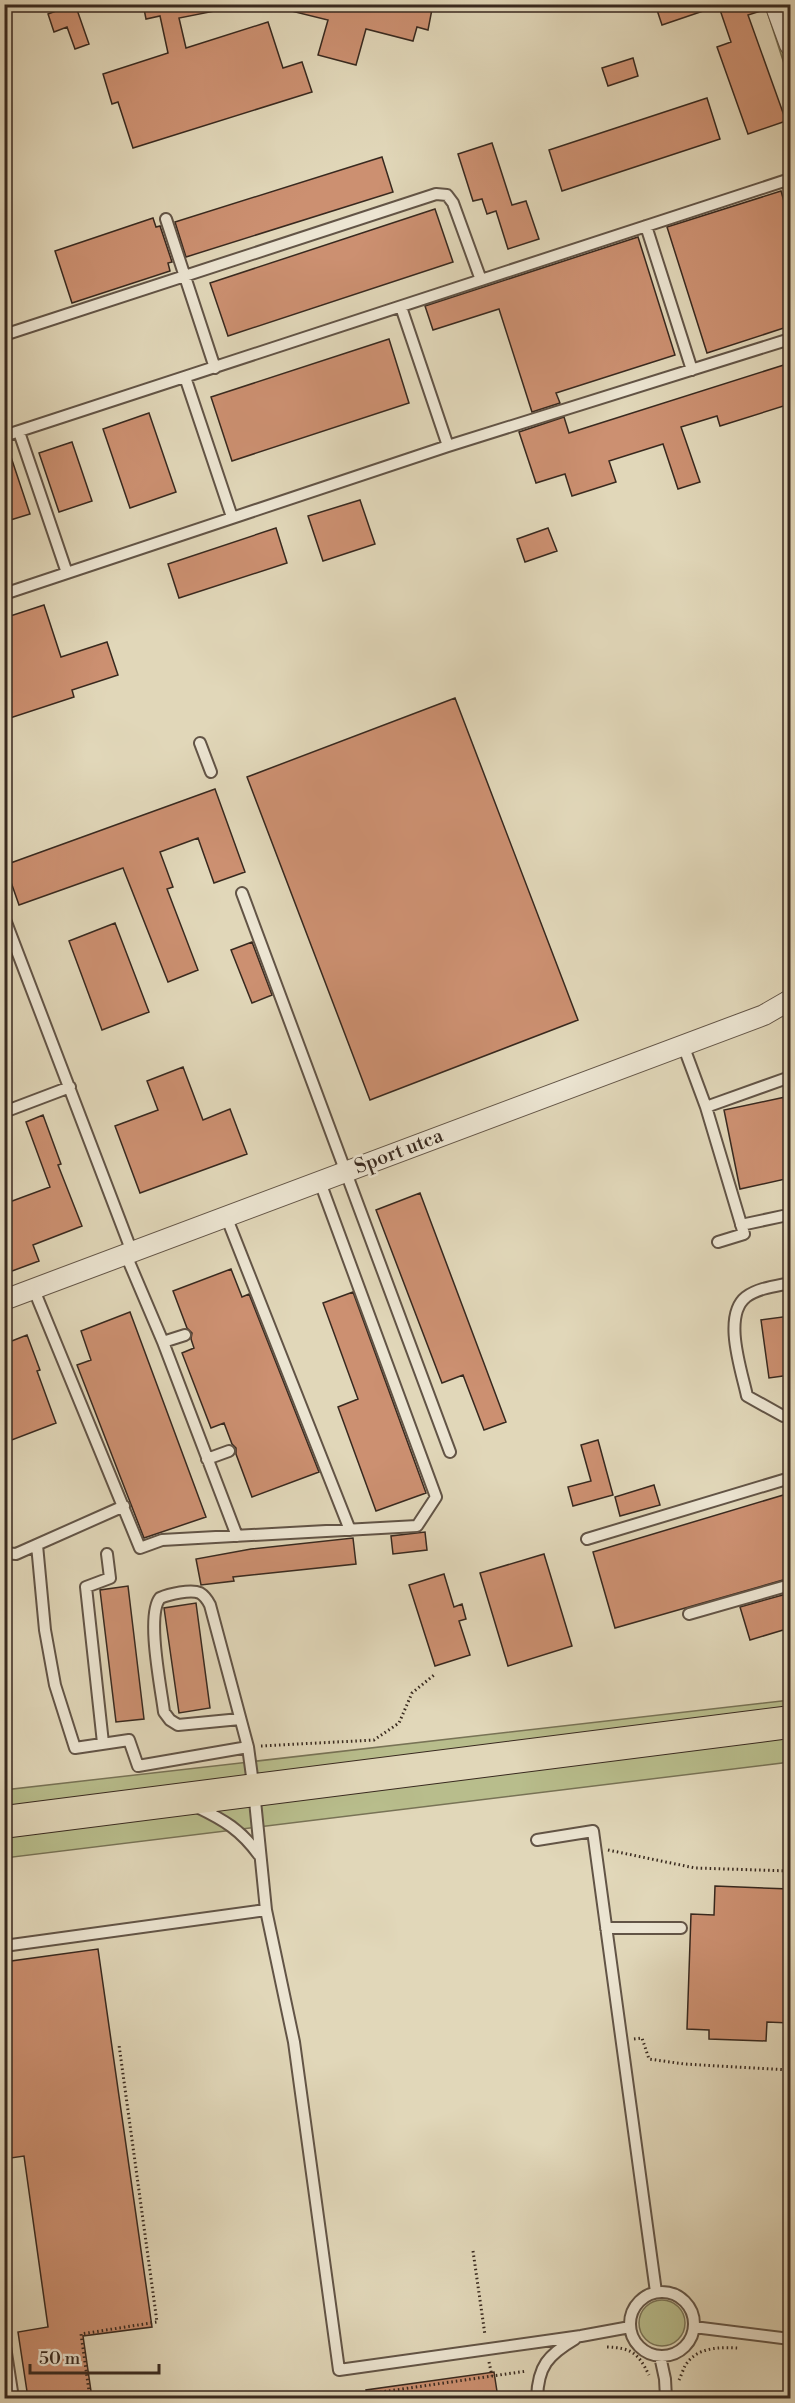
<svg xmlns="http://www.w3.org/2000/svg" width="795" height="2403" font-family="'Libre Bodoni',serif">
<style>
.green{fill:#b8bd8c;stroke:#787356;stroke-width:1.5}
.building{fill:#cc9071;stroke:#38291f;stroke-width:1.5}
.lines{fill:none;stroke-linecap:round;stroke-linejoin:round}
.service-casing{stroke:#625446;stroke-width:14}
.minor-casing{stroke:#625446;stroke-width:22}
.primary-casing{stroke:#38291f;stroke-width:34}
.path{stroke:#38291f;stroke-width:3;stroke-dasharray:1.5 3;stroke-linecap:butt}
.service{stroke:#ece5d2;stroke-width:10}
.minor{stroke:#ece5d2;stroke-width:20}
.primary{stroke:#e1d7b9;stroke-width:32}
.labels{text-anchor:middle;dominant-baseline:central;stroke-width:5;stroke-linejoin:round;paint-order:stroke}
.street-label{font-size:20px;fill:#38291f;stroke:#ece5d2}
</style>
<rect width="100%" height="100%" fill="#e1d7b9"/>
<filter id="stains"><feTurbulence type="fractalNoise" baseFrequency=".00333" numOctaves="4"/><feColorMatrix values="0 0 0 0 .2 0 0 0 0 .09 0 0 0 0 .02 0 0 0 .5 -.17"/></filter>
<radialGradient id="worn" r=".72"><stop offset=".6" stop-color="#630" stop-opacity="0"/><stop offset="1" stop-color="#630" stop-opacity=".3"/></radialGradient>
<path class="green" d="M765 5H790V82Z
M790 1700V1762L5 1858 4 1790Z
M639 2323a23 23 0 1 1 46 0a23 23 0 1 1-46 0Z"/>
<path class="building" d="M75 4 89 44 75 49 67 27 54 32 48 14Z
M143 4H215V11L179 18 186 48 268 22 283 68 302 62 312 92 133 148 118 102 112 104 103 74 168 53 160 16 146 19Z
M287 4H395L417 10V4H433L428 30 417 27 413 41 366 29 356 65 318 55 328 20 287 10Z
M655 4H714L715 7 662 25Z
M718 4H763L764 10 748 15 786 121 748 134 717 47 731 42Z
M633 58 638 76 608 86 602 68Z
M707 98 720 139 562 191 549 150Z
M492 143 512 205 526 201 539 239 508 249 496 211 487 214 482 199 473 201 458 154Z
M382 157 393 192 186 257 175 222Z
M781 191 790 222V326L707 353 667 227Z
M435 209 453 262 228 336 210 283Z
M153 218 156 227 160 226 172 262 168 263 170 271 72 303 55 251Z
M638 237 675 355 556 393 560 403 532 412 499 309 433 330 425 306Z
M389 339 409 403 232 461 211 397Z
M790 363V404L720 426 717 416 681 427 700 482 678 489 663 444 609 461 616 482 572 496 565 474 536 483 519 432 564 417 569 433Z
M149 413 176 492 130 508 103 429Z
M72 442 92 501 59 512 39 453Z
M7 445 30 514 4 522V446Z
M360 500 375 544 323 561 308 516Z
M276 528 287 563 179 598 168 564Z
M548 528 557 551 525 562 517 539Z
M44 605 61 657 107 642 118 675 72 690 74 697 4 720V618Z
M455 698 578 1020 370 1100 247 777Z
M215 789 245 872 214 883 198 838 160 852 173 887 167 889 198 970 168 982 123 868 19 905 5 865Z
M115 923 149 1012 102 1030 69 941Z
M252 942 272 995 252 1003 231 950Z
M183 1067 203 1120 230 1109 247 1154 140 1193 115 1126 158 1110 147 1081Z
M790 1096V1178L740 1189 724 1110Z
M43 1115 61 1164 58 1165 82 1226 33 1245 39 1261 4 1274V1204L50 1187 26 1122Z
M420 1193 506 1422 484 1430 463 1375 442 1383 376 1210Z
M231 1269 242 1297 249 1294 319 1472 252 1497 236 1454V1448L232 1444 224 1423 211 1428 182 1353 194 1348 191 1339 192 1333 187 1328 173 1291Z
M353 1292 426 1493 376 1511 338 1407 358 1399 323 1303Z
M130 1312 206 1517 144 1538 77 1365 91 1360 81 1331Z
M790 1316V1375L769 1378 761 1320Z
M27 1335 40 1370 37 1371 56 1423 4 1443V1344Z
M598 1440 613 1495 573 1506 568 1487 591 1481 581 1445Z
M654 1485 660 1505 620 1516 615 1497Z
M790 1493V1578L615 1628 593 1552Z
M425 1532 427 1550 393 1554 391 1536Z
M353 1538 356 1564 233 1577 234 1581 201 1585 196 1559 251 1549Z
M544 1554 572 1646 508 1666 480 1573Z
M444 1574 454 1607 462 1604 466 1619 459 1621 470 1655 435 1666 409 1585Z
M128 1586 144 1719 116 1722 100 1590Z
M790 1593V1628L750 1640 740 1607Z
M196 1603 210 1708 179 1713 164 1608Z
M715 1886 790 1889V2023L767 2022 766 2041 709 2039V2030L687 2029 691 1914 714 1915Z
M98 1949 152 2327 83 2336 92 2398H28L18 2332 48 2327 24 2156 4 2159V1962Z
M494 2372 498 2398H367L366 2390Z"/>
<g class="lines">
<defs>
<path id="service" d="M166 219 215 368
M646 226 692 370
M401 307 448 446
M4 335 436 194 447 195 453 203 481 280
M185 377 232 517
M19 432 67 573
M4 436 790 179
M4 594 448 446 790 339
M200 743 211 772
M242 893 450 1452
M4 917 132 1252
M683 1045 706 1107 790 1077
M706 1107 744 1234 718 1242
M4 1112 70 1087
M226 1216 350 1530
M741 1225 783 1216
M126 1255 163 1342 237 1536
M790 1283C776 1286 758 1288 746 1297 722 1316 742 1372 747 1396L783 1416 790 1415
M34 1290 140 1548 162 1540 417 1526 436 1497 320 1182
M163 1342 185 1335
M207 1459 229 1451
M587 1539 790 1478
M37 1545 45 1630 55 1685 75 1748 129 1740 138 1766 248 1747
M4 1553 16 1554 124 1506
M689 1614 790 1585
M240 1719 178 1725 170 1720 164 1712C161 1688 146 1615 160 1598 169 1594 191 1589 200 1593 205 1596 208 1601 210 1605L248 1747 254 1791 266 1910 294 2042 339 2370 581 2336 630 2327
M103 1743 86 1587 110 1578 107 1554
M197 1807C224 1820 241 1830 259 1855
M537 1840 593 1831 656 2292
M606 1928H681
M4 1946 266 1910
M630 2324a32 32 0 1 1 64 0a32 32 0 1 1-64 0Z
M694 2327 790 2339
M4 2340 13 2398
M660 2356 665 2379 666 2398
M537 2398C538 2366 548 2355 575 2339"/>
<path id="minor" d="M775 4 790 45
M4 1300 764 1015 790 1000"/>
<path id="primary" d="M4 1822 790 1722"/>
</defs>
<use href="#service" class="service-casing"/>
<use href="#minor" class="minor-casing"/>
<use href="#primary" class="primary-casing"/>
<path class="path" d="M261 1746 374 1740 399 1723 412 1693 434 1675
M608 1850 695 1868 790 1871
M634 2039 642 2038 649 2059 684 2064 790 2070
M473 2251 485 2335
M607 2347C632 2348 638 2353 649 2375
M489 2362 492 2376
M679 2380C681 2376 683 2370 685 2366 696 2347 719 2347 738 2348
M90 2398 81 2334 157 2322 119 2045
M340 2398 527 2371"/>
<use href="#service" class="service"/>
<use href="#minor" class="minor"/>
<use href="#primary" class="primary"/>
</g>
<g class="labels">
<g class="street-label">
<text transform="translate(399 1152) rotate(-21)">Sport utca</text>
</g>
</g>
<rect width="795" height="2403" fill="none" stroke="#e1d7b9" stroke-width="24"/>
<rect x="6" y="6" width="783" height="2391" fill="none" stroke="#38291f" stroke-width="3"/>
<rect x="12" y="12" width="771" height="2379" fill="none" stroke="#38291f" stroke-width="1.5"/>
<path d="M30 2364v9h129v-9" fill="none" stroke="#38291f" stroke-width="3"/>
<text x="39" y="2364" font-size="18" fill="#38291f" stroke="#ece5d2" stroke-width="4.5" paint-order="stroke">50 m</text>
<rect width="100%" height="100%" filter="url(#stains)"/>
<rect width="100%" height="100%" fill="url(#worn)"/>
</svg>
